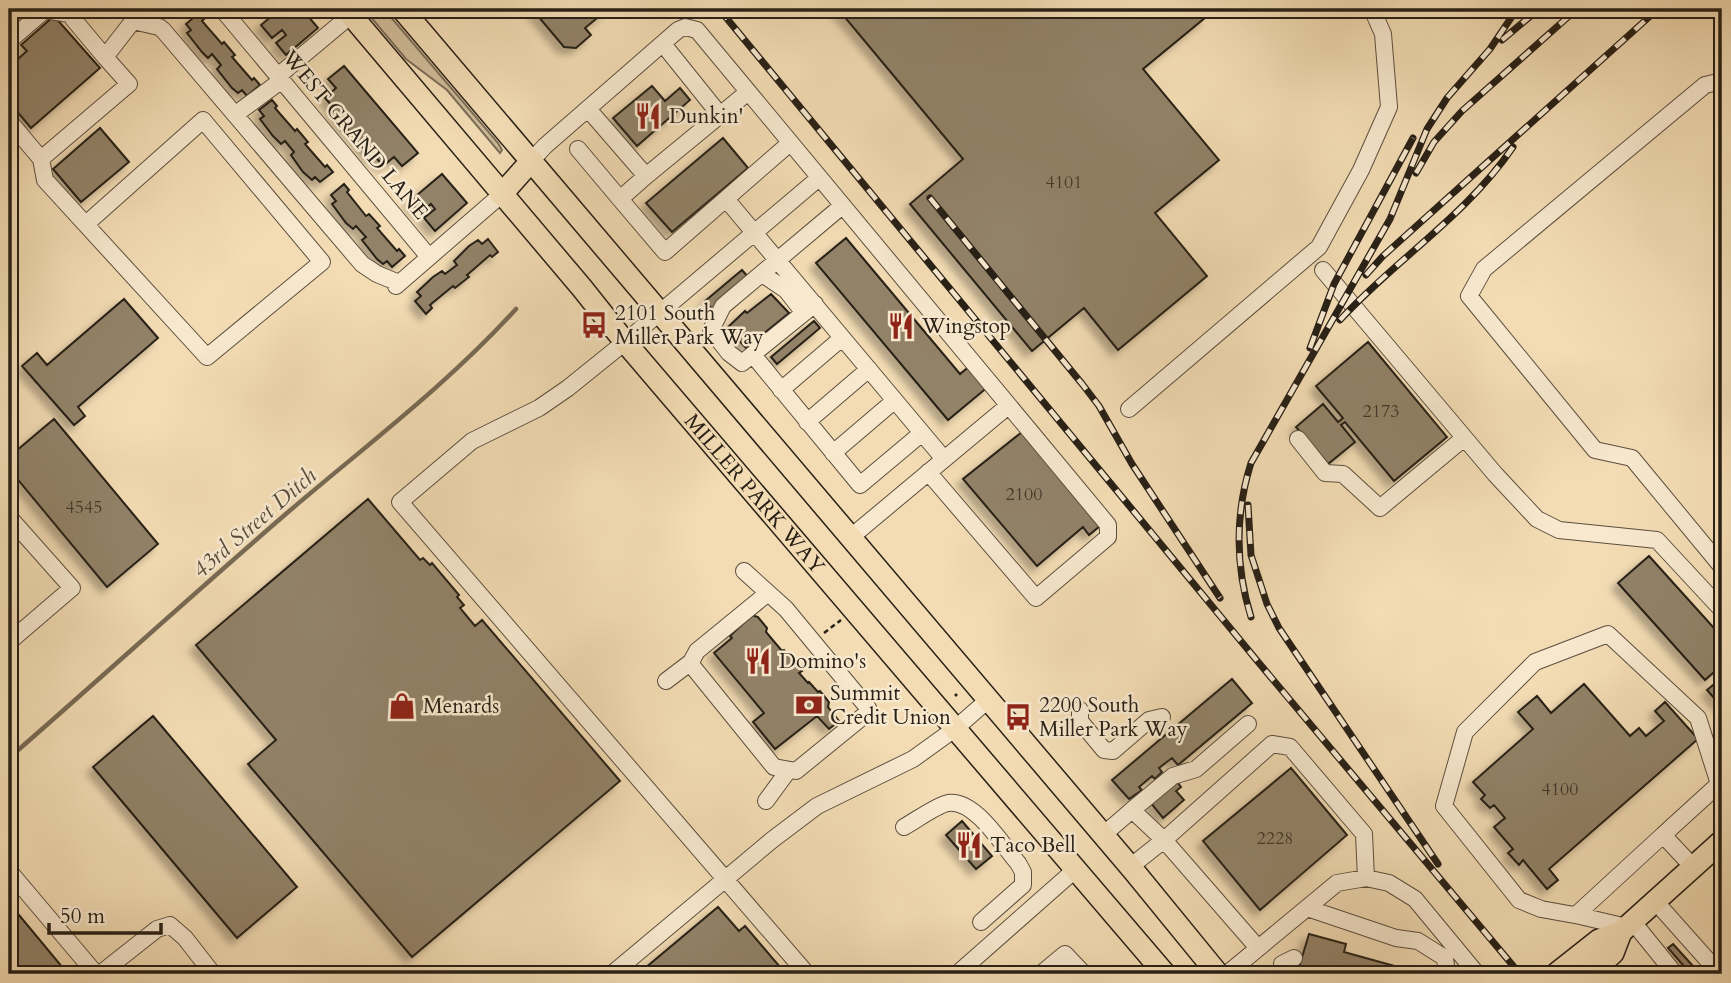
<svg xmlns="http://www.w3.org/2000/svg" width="1731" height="983" font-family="Cardo,serif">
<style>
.green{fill:#d0bc99;stroke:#7c6e58;stroke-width:2}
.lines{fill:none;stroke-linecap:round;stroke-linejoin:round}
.stream{stroke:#786a54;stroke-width:4.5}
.building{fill:#928268;stroke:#282016;stroke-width:2;filter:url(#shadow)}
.minor-casing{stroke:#5b4f3e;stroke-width:18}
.major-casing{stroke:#282016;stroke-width:24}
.path{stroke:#282016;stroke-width:2.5;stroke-dasharray:5 3.5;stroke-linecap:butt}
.minor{stroke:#f7e8ce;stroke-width:16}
.major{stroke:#f3dcb4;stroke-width:21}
.rail-casing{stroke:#282016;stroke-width:7}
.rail{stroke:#f7e8ce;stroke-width:4.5;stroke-dasharray:13;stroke-linecap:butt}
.labels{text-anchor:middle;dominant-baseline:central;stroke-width:5;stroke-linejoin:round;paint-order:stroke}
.number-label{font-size:18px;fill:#42382a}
.poi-label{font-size:21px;fill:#282016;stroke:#f7e8ce;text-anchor:start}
.street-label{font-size:21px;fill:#282016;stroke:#f7e8ce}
.water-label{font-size:23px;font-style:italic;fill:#574b3a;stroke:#f7e8ce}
</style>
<defs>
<filter id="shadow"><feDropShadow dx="-6" dy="6" stdDeviation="3.5" flood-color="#0004"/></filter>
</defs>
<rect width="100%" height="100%" fill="#f3dcb4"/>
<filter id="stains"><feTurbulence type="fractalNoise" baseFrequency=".00286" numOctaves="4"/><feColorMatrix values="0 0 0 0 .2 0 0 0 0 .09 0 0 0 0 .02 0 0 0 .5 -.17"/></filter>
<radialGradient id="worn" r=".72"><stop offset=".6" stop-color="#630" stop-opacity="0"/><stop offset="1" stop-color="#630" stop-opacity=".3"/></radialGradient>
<path class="green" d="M364 9H384L498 143 502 150 500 153 447 90 406 59Z"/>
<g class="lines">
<path class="stream" d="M9 758C102 677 193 594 287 513 364 447 447 385 516 309"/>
</g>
<path class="building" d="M280 9H302L318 28 286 55 276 43 286 35 282 30 272 38 261 25Z
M532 9H608L585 28 591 35 576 48 564 47Z
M838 9H1200L1206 17 1143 69 1219 160 1155 213 1207 276 1118 350 1084 308 1032 351 910 204 963 159Z
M199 13 204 19 202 21 222 44 224 42 235 55 232 57 252 80 254 78 260 85 247 96 242 90 238 93 232 88 217 69 221 65 212 54 208 58 202 52 187 33 191 30 186 24Z
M54 16 100 68 31 128 9 102V67L27 51 21 45Z
M344 66 418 153 402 166 394 157 383 166 374 155 371 157 353 135 355 134 352 130 350 132 332 110 334 108 325 98 336 88 328 79Z
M652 86 665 101 680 88 690 100 637 146 613 118Z
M272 100 277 106 275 108 295 131 297 129 308 142 305 144 325 167 327 165 333 172 320 182 315 177 312 180 303 172 291 155 294 152 285 141 281 144 273 136 260 119 264 116 259 110Z
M100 128 129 162 81 202 53 169Z
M723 138 748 168 672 232 646 203Z
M442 174 467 203 435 231 424 218 435 209 431 204 420 213 410 201Z
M344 184 349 190 347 192 366 216 369 214 380 226 377 228 397 251 399 249 405 256 392 267 387 261 383 264 377 259 362 240 366 237 356 226 353 229 346 223 332 204 336 201 331 195Z
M9 192 16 200 9 207Z
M846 238 960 374 971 365 989 386 948 420 816 263Z
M488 239 498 252 492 257 490 255 467 275 469 277 455 288 453 286 430 305 432 308 426 314 415 301 421 296 417 292 433 277 442 271 445 274 457 265 454 261 469 246 478 240 482 244Z
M742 270 749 278 712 309 705 301Z
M771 294 789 313 746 348 727 328 745 311 747 313Z
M124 299 158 338 78 407 85 416 74 425 22 366 37 353 47 365Z
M814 321 820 328 777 364 771 357Z
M1368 342 1447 437 1394 481 1345 422 1341 425 1355 442 1328 464 1296 427 1323 404 1338 422 1343 418 1316 386Z
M54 419 158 544 107 587 9 469V457Z
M1022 432 1100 526 1089 535 1083 527 1037 566 963 479Z
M368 499 420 560 423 558 430 565 432 563 459 595 457 597 464 605 460 608 475 626 482 620 620 781 412 957 248 764 276 740 196 645Z
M1649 556 1722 637V665L1705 680 1618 583Z
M752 615 758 617 767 628 766 632 782 651 784 650 802 671 799 673 808 683 809 682 818 692 820 691 829 702 828 707 839 721 829 729 817 716 775 749 753 722 764 713 714 653 732 638 730 636Z
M1232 679 1252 703 1178 765 1172 758 1159 768 1162 772 1155 779 1152 776 1139 787 1142 790 1129 799 1112 780Z
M1719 680 1722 684V707L1707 690Z
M1584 684 1630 736 1639 728 1646 736 1664 721 1655 711 1665 702 1698 739 1549 869 1558 880 1547 889 1523 860 1519 865 1508 853 1513 849 1494 827 1505 818 1494 805 1490 808 1481 799 1485 795 1473 782 1533 729 1518 712 1537 696 1551 713Z
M153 716 297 887 237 938 93 767Z
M1291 768 1347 835 1260 910 1203 841Z
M1176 780 1181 787 1176 791 1184 800 1163 818 1150 802Z
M962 821 992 856 976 869 946 835Z
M9 903 68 974H9Z
M718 907 739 931 745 926 786 974H638Z
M1309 934 1346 944 1344 952 1409 970 1408 974H1311L1298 971Z
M1673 944 1693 966 1688 971 1668 948Z"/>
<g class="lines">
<defs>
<path id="minor" d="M222 9 429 257
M133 21 159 27 163 30 362 264 377 274 399 283
M9 41 45 10 69 14 105 57
M663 44 720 115
M278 76 351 15
M1722 81 1705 85 1484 269 1469 296 1595 450 1632 458 1722 567
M588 109 646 176 748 92
M236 114 282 80
M9 121 41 159 129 84 105 57 133 21
M578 149 620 199 646 176
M41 159 45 180 207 357 322 262 203 120 86 224
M532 160 545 146 678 30 685 27 697 30 1108 525V537L1036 598 928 472
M620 199 665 252 790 143
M726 199 944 459
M1323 270 1495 474 1537 519 1559 530 1657 540 1722 610
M762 274 786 290 804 313
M396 286 501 195
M815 304 742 363 729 353 711 330 723 306 842 206
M753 355 860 485 922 433
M781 390 842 338
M1129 409 1319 247 1361 170 1389 107 1383 34 1372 9
M807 422 869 369
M1298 439 1325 473 1343 474 1380 508 1464 438
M833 453 894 401
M9 517 72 588 9 642
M851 537 1008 406
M744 571 786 609 868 708 866 714 796 771 774 767 693 667 691 662 697 651 768 593
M666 681 691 662
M1080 710V721L1104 750 1113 751 1149 720 1162 717
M766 801 788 771
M1132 810 1173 776 1196 769 1248 724
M904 827C915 821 937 805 948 803 975 799 1002 845 1018 863L1023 872V885L981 922
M1103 835 1132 810 1164 840 1258 948
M1130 867 1164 840 1272 744 1290 747 1364 834 1366 878
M1693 867 1663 835 1719 784
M9 871 96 974
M1655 901 1720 974
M1307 908 1396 938 1418 941 1445 958 1447 974
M1576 915 1663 835
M1633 922 1675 974
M1627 927 1580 916 1541 909 1519 900 1444 806 1465 732 1535 662 1608 634 1698 718 1719 784 1722 788
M100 974 157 929 170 925 185 938 213 974
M612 974 772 840 817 806 913 759 956 728 988 700
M807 974 400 502 472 441 539 408 568 388 625 342 819 178
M957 974 1076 869
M1041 974 1065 954 1084 974
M1227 974 1337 883 1366 878 1389 883 1415 899 1477 974
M1282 974V964L1294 958"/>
<g id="major">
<path id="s1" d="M346 9 582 288 625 342 1165 974"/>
<path d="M402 9 1133 870 1218 974"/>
<path d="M501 195 532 160"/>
<path d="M1556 974 1599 940 1621 932 1722 841"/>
<path d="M1589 974 1613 953 1621 932"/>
</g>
</defs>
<use href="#minor" class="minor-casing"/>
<use href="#major" class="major-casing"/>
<path class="path" d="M824 633 841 620
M955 696 957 694"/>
<use href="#minor" class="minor"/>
<use href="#major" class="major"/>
<defs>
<path id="rail" d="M719 9 1259 663 1520 974
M1502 40 1539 9
M1416 173 1434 142 1462 111 1577 9
M930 198 1083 385 1099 406 1132 464 1220 598
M1366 275 1383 256 1658 9
M1340 320C1395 260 1467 215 1513 147
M1310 348 1334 284 1413 138
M1248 505 1251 555 1267 604 1279 628 1438 864
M1251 617C1235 565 1235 514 1251 463L1390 219 1427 129 1447 98 1490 49 1517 9"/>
</defs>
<use href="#rail" class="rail-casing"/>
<use href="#rail" class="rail"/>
</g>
<defs>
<symbol id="restaurant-bare" viewBox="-9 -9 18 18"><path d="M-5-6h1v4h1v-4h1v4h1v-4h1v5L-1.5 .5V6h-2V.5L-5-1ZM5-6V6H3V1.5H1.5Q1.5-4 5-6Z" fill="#8f2418" stroke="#f7e8ce" stroke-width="2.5" paint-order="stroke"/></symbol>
<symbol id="bus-bare" viewBox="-9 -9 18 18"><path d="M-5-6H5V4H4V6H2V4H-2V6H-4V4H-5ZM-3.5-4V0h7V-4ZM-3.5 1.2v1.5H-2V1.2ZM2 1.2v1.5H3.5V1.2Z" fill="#8f2418" stroke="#f7e8ce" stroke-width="2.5" paint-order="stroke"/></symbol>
<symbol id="bank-bare" viewBox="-9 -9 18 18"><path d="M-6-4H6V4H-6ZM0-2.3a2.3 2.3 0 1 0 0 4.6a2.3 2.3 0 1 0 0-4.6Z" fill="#8f2418" stroke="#f7e8ce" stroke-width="2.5" paint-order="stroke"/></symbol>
<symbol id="shop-bare" viewBox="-9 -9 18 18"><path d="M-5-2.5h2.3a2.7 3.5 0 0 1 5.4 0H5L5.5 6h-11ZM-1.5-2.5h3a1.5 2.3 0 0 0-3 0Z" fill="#8f2418" stroke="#f7e8ce" stroke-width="2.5" paint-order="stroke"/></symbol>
</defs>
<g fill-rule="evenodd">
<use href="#restaurant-bare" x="629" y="97" width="38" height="38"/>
<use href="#bus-bare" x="575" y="306" width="38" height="38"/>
<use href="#restaurant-bare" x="882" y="307" width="38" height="38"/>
<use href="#restaurant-bare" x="739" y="642" width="38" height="38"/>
<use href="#bank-bare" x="790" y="686" width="38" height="38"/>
<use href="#shop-bare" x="383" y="687" width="38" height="38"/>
<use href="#bus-bare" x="999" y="698" width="38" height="38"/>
<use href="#restaurant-bare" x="950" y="826" width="38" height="38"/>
</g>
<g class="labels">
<g class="number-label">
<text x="1064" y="182">4101</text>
<text x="1381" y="411">2173</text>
<text x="1024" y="494">2100</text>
<text x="84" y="507">4545</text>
<text x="1560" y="789">4100</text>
<text x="1275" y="838">2228</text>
</g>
<g class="poi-label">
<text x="669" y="116">Dunkin'</text>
<text x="615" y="313">2101 South<tspan x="615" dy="24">Miller Park Way</tspan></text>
<text x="922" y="326">Wingstop</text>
<text x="779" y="661">Domino's</text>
<text x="830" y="693">Summit<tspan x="830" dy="24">Credit Union</tspan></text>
<text x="1039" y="705">2200 South<tspan x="1039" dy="24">Miller Park Way</tspan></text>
<text x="423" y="706">Menards</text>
<text x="990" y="845">Taco Bell</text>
</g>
<g class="street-label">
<text transform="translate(355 135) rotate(50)">WEST GRAND LANE</text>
<text stroke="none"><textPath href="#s1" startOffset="634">MILLER PARK WAY</textPath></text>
</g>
<g class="water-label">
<text transform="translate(254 523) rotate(-41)">43rd Street Ditch</text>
</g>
</g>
<rect width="1731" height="983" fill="none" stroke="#f3dcb4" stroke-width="35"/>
<rect x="10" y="10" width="1710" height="962" fill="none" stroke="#282016" stroke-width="3.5"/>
<rect x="18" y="18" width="1696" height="948" fill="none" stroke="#282016" stroke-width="2"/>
<path d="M49 923v10h112v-10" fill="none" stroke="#282016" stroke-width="3.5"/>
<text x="60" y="923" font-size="21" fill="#282016" stroke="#f7e8ce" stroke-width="5" paint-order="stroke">50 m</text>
<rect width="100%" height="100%" filter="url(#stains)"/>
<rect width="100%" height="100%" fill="url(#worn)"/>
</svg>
